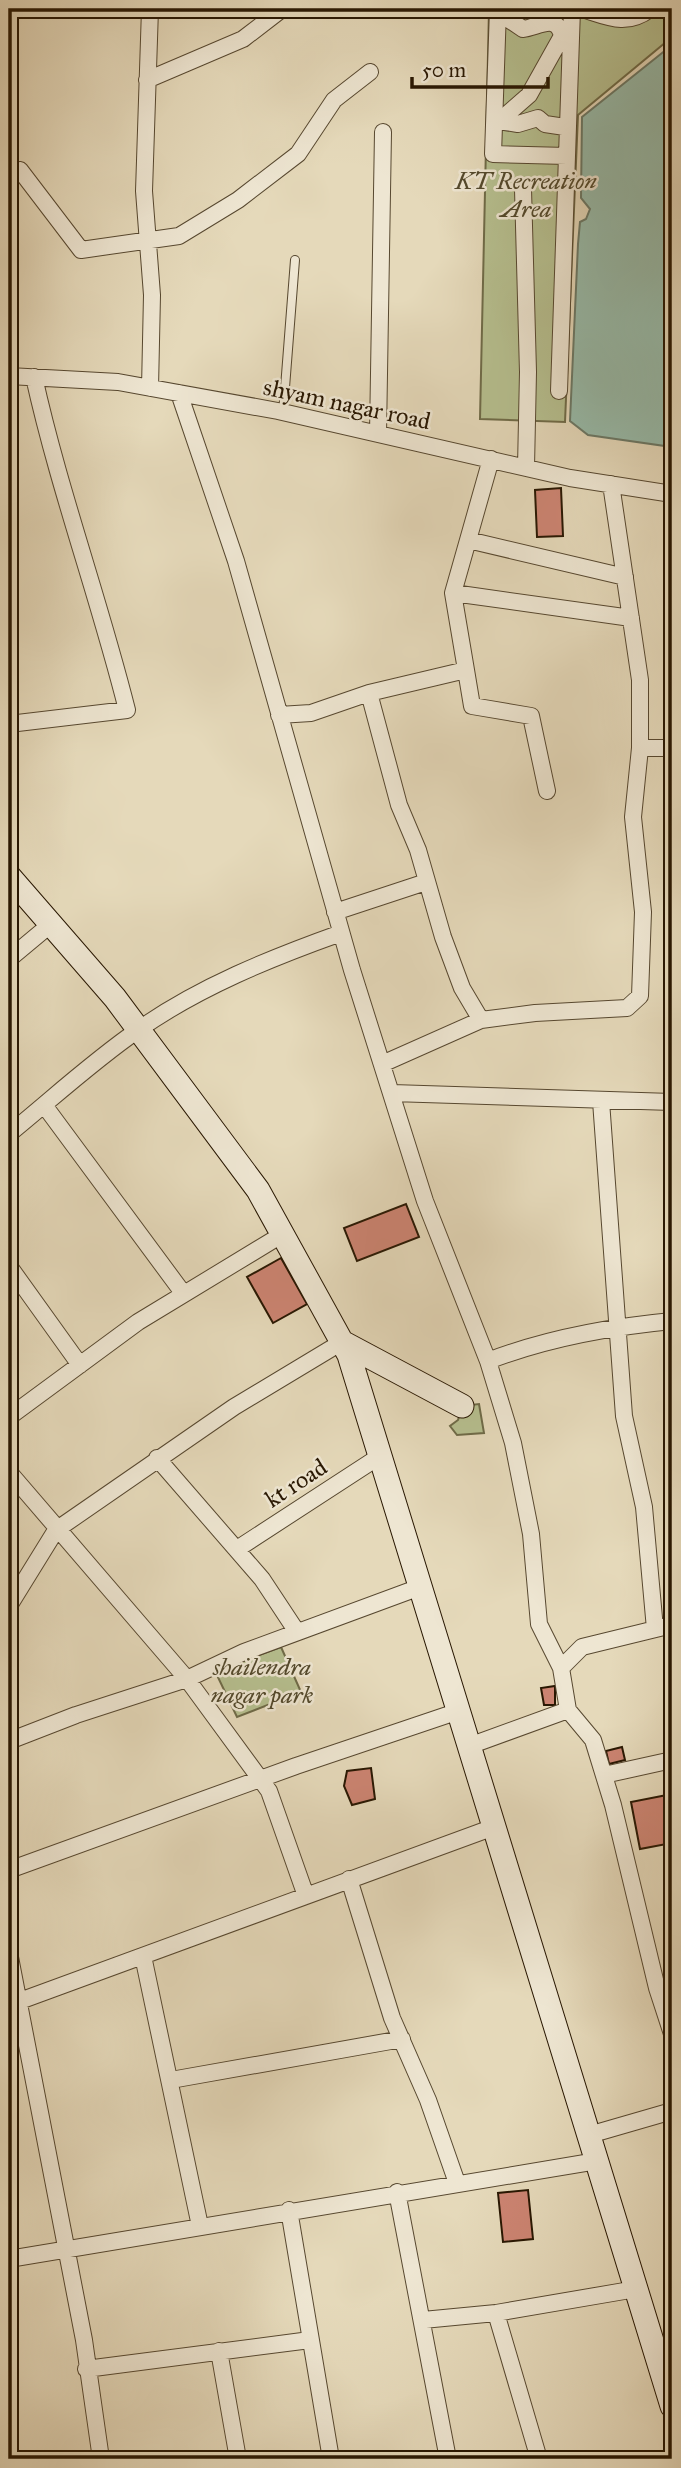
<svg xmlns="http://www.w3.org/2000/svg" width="681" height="2468" font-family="'IM FELL Great Primer',serif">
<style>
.green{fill:#b6bf8f;stroke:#6f6b48;stroke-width:2}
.water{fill:#97bbaa;stroke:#6b7967;stroke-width:2}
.building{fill:#cc8472;stroke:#281702;stroke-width:2}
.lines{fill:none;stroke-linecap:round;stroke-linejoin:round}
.lane-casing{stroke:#574830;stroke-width:10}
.street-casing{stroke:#574830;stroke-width:18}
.secondary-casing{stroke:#281702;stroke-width:25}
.lane{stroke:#eee6d2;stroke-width:8}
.street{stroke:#eee6d2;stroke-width:16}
.secondary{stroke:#eee6d2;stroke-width:23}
.labels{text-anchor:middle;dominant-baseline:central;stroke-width:5;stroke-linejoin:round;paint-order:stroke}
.park-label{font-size:24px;font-style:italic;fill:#53492c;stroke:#eee6d2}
.street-label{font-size:24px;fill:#281702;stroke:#eee6d2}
</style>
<rect width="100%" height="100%" fill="#e5d9ba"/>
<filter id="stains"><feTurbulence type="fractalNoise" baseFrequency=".00286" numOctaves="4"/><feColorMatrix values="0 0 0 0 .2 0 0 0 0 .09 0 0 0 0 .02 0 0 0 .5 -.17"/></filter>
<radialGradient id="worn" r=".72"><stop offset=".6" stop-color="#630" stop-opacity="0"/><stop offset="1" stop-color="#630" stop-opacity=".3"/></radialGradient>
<path class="green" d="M489 9H672V37L578 115 565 422 480 419Z
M479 1404 484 1433 457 1435 450 1426 458 1420 462 1406Z
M281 1647 301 1692 237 1717 215 1671Z"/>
<path class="water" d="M672 45V447L588 435 570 421 578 244 580 222 586 219 590 209 581 198 582 117Z"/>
<path class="building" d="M561 488 563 536 537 537 535 490Z
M406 1204 419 1237 357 1261 344 1228Z
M281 1258 307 1304 273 1323 247 1277Z
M555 1686V1705H544L541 1688Z
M622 1747 625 1760 609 1764 606 1751Z
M371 1768 375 1799 352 1805 344 1786 347 1771Z
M672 1794V1843L640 1849 631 1802Z
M528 2190 533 2239 503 2242 498 2193Z"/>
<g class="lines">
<defs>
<path id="lane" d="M283 413 295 260"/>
<path id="street" d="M150 9 144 191 152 295 150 388
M498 9 493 154 567 156
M582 9C608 17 626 27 650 9
M508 19 523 29C537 28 557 12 562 36L529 95 505 116V122L518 124 538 118 545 124 565 127
M147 80 243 39 282 9
M9 179 20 170 81 250 179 236 238 200 298 154 334 100 370 72
M523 189 528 372 526 467
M9 376 118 382 278 411 570 478 672 494
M559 391 572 9
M179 393 236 561 352 970 425 1201 488 1361 513 1443 531 1534 539 1624 561 1668
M378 434 383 132
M468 540 625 577
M453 593 491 459
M466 670 453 593 631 618
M369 693 399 805 418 850 443 937 462 988 481 1020
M279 715 311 713 369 693 466 670 472 706 531 716 547 791
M9 724 127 710C99 598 59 490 34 377
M640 748H672
M335 912 426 882
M9 959 51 924
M382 1064 481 1020 535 1013 627 1008 640 996 643 912 633 817 640 748V680L611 484
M392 1093 672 1102
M601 1101 624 1416 644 1507 655 1629
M44 1105 183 1293
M9 1134C52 1099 93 1061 138 1030 199 987 271 958 341 933
M9 1266 80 1365
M488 1361C547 1338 609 1327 672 1321
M9 1417 138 1322 283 1234
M157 1458 262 1579 297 1632
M9 1472 187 1679 269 1791 306 1896
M237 1549 380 1456
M9 1606 56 1530 234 1407 342 1342
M568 1710 593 1740 613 1805 657 1988 672 2034
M9 1741 76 1715 187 1679 244 1652 420 1587
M469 1746 568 1710 561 1668 582 1647 672 1625
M604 1775 672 1760
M9 1870 296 1766 459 1711
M349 1879 392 2018 428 2100 457 2183
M9 1952 84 2340 101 2459
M143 1956 200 2226
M17 2002 494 1827
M171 2080 402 2039
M589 2135 672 2111
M397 2192 448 2459
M289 2210 331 2459
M9 2259 597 2161
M496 2313 539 2459
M423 2320 496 2313 636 2289
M219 2351 238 2459
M86 2369 310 2340"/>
<path id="secondary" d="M9 876 115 998 258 1190 349 1355 672 2406
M342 1342 462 1406"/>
</defs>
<use href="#lane" class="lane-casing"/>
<use href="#street" class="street-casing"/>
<use href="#secondary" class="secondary-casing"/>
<use href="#lane" class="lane"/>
<use href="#street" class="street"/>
<use href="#secondary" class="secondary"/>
</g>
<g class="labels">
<g class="park-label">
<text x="526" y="181">KT Recreation<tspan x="526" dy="28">Area</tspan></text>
<text x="262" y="1667">shailendra<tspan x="262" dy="28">nagar park</tspan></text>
</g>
<g class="street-label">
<text transform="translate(347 404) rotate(12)">shyam nagar road</text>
<text transform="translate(296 1483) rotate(-33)">kt road</text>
</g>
</g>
<rect width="681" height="2468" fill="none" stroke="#e5d9ba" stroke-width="35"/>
<rect x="10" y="10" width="660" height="2447" fill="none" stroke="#281702" stroke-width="3.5"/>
<rect x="18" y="18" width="646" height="2433" fill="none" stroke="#281702" stroke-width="2"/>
<path d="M412 77v10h136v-10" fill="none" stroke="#281702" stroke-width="3.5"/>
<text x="422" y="77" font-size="21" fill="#281702" stroke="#eee6d2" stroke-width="5" paint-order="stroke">50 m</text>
<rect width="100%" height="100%" filter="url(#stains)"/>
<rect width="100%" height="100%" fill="url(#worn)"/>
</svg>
